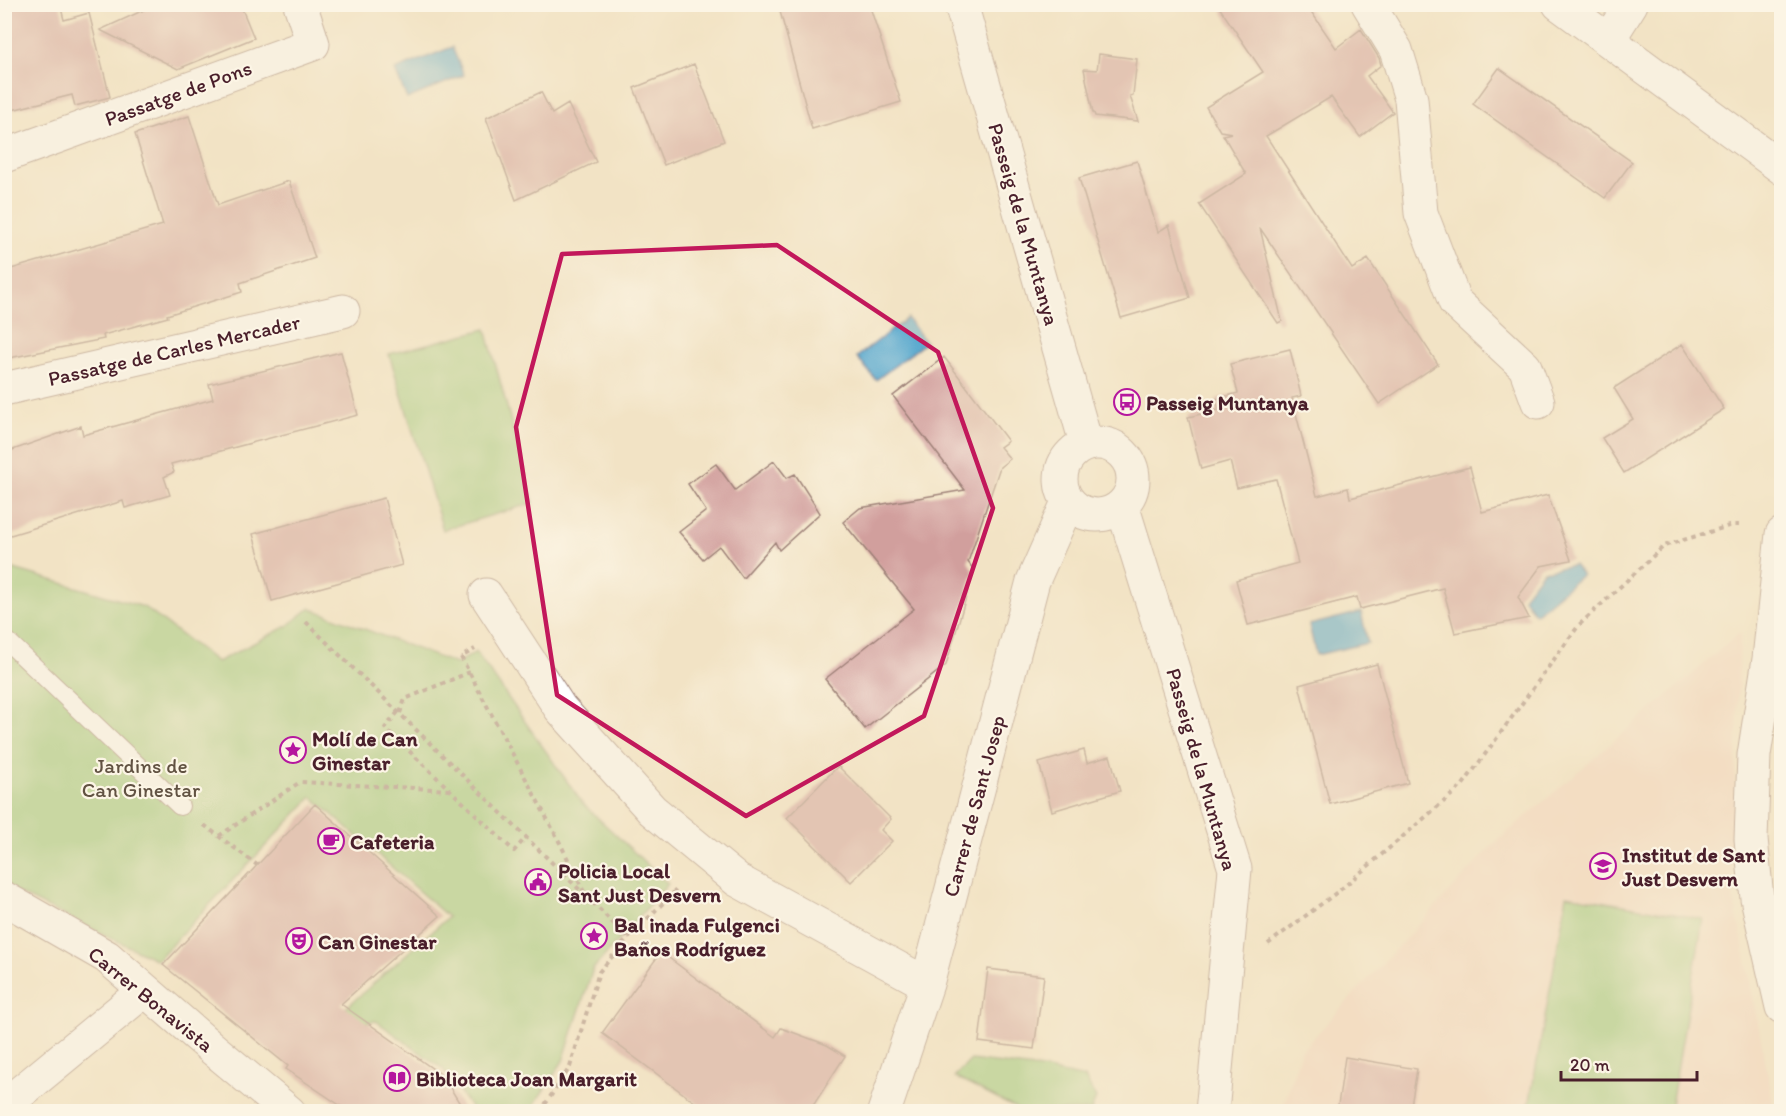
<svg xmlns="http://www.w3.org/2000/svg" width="1786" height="1116" font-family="Itim,sans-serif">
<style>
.built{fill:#f3d4bf}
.green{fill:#97c878;stroke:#707452;stroke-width:1.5}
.water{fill:#51a5cd;stroke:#4e627c;stroke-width:1.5}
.building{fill:#d19f9d}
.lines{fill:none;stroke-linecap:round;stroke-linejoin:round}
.service-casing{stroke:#9e8178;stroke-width:20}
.minor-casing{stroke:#9e8178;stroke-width:35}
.path{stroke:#9e8178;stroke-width:4;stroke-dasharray:4.5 4.5;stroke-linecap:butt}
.service{stroke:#fff;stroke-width:18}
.minor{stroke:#fff;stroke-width:33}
.marked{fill:none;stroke:#c2185b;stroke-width:4.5;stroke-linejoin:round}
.labels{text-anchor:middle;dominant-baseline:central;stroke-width:4.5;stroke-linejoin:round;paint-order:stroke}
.street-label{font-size:21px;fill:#4a1f2b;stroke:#fcf5e5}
.poi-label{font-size:21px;font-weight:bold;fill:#4a1f2b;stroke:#fcf5e5;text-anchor:start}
.park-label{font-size:21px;fill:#615242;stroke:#fcf5e5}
</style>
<rect width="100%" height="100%" fill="#fcf5e5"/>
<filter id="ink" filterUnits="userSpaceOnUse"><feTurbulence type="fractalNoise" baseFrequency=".0167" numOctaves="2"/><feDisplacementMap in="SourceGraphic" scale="12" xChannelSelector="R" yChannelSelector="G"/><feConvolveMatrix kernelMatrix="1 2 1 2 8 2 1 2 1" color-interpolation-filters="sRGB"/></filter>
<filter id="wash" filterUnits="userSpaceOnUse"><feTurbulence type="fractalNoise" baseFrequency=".008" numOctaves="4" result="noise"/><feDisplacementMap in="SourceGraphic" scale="24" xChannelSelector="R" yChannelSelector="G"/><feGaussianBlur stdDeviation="1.35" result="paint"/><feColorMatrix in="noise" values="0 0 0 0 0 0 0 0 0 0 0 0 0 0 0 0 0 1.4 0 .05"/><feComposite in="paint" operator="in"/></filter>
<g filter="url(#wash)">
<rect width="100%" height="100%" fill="#f2e3c5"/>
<path class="built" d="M1740 633 1732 889 1775 1111 1281 1112 1301 1051 1495 843Z"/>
<path class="green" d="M486 329 533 503 443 530 389 354Z
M4 566 144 607 217 662 287 626 310 608 456 664 476 652 583 804 668 884 593 969 563 1061 530 1111H473L443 1069 376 1021 321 1030 448 917 312 797 157 960 5 887Z
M1567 895 1703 919 1670 1111H1528Z
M971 1060 1042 1069 1085 1078 1096 1098 1091 1111H1021L954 1077Z"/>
<path class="water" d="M452 47 464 75 407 99 395 70Z
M907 318 926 342 876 380 857 357Z
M1574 565 1582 575 1535 614 1523 597 1543 571Z
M1361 612 1368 643 1316 655 1309 625Z"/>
<g id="blocks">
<path class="building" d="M4 4H60L64 20 89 13 110 97 75 106 72 95 4 112Z
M157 4H240L254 38 178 69 100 30Z
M778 4H869L901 102 812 129Z
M1217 4H1306L1336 48 1361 29 1379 58 1381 65 1367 76 1393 112 1360 137 1331 97 1266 136 1352 269 1368 259 1438 364 1379 404 1260 228 1282 321 1278 323 1199 204 1246 174 1223 135 1232 133 1220 131 1206 107 1263 72Z
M1099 54 1137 59 1133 95 1130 96 1138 121 1095 116 1094 113H1093L1084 69 1097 70Z
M694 64 724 141 664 165 634 88Z
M1499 68 1632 162 1605 198 1473 104Z
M541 92 552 114 568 104 596 162 516 200 486 118Z
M189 116 218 205 289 181 315 258 240 283 242 292 167 315 168 317 103 335 104 339 4 359V271L163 225 135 134Z
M1137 161 1158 232 1169 225 1190 298 1121 318 1079 178Z
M1682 344 1724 409 1624 473 1602 438 1633 419 1614 388Z
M1290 349 1301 396 1292 398 1317 496 1348 488 1350 498 1470 467 1482 512 1548 495 1571 560 1541 566 1518 597 1529 618 1455 633 1443 588 1360 609 1357 597 1248 625 1236 580 1298 563 1276 479 1237 488 1230 461 1201 469 1188 417 1219 410 1216 399 1238 393 1230 364Z
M341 352 358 415 171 464 174 472 164 477 170 495 125 508 123 501 4 537V453L81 426 83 435 213 399 209 384Z
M944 357 1008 441 1000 447 1010 459 1000 467 968 562 974 570 946 665 865 729 825 679 914 609 843 522 860 508 965 490 893 396Z
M774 461 787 478 795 474 820 513 779 550 775 542 743 578 719 546 703 559 679 532 706 511 688 484 716 464 735 490Z
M384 498 402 565 272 601 253 534Z
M1377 664 1408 783 1330 804 1299 685Z
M1084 750 1087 763 1110 756 1120 791 1052 811 1039 763Z
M838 766 891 819 881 830 892 841 851 882 787 818Z
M315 804 440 916 341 1004 443 1076 465 1112H350L286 1069 288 1066 163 965Z
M661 952 775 1037 781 1028 827 1045 845 1056 809 1112H708L602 1033Z
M988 969 1044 976 1034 1049 979 1042Z
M1345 1057 1417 1069 1410 1112H1337Z"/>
</g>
</g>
<g filter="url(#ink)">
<use href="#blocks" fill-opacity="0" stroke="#9e8178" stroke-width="1.5"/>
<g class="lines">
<defs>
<path id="service" d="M4 638 180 806"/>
<path id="minor" d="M961 4 1086 443
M1368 4 1396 50 1411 99 1421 213 1455 302 1525 367 1538 402
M1559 4 1782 168
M1609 39 1631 4
M4 156 313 44 300 4
M4 389 343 311
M1061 479a36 36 0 1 1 72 0a36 36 0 1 1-72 0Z
M1122 505 1235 869 1212 1112
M1782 534 1769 659 1754 755 1751 839 1757 898 1782 1007
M486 595 560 708 652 810 737 880 927 984
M4 898 107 957 213 1049 289 1112
M4 1106 145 990
M884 1112 927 984 1033 581 1068 502"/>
</defs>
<use href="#service" class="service-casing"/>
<use href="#minor" class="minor-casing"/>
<path class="path" d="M306 622 586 896 560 843 461 657 475 649
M398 712 385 728 514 851 527 836
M400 713 405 699 470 672
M204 825 257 865
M219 836 300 782 450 790
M586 896 628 938
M1268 944 1340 890 1462 786 1579 625 1664 546 1732 525H1742
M540 1112 570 1067 599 972 628 938 677 889"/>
<use href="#service" class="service"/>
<use href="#minor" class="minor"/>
</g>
</g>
<path d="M0 0H1786V1116H0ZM777 245 938 352 993 508 924 716 746 816 557 695 516 427 562 254Z" fill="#f2e3c5" fill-opacity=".55" fill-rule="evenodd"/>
<path class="marked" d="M777 245 938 352 993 508 924 716 746 816 557 695 516 427 562 254Z"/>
<defs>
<symbol id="bus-ring" viewBox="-11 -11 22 22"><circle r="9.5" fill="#fcf5e5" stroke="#b5179e" stroke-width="1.5"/><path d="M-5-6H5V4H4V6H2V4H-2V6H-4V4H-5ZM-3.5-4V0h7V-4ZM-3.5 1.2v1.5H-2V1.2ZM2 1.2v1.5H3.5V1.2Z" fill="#b5179e"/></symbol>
<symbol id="sight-ring" viewBox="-11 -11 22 22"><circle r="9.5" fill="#fcf5e5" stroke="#b5179e" stroke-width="1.5"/><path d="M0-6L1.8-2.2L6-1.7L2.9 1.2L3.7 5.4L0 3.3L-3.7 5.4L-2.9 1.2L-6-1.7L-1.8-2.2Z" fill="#b5179e"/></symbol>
<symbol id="cafe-ring" viewBox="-11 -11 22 22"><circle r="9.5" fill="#fcf5e5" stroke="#b5179e" stroke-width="1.5"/><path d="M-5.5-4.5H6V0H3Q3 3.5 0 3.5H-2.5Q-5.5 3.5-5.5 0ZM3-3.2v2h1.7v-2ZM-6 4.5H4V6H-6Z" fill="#b5179e"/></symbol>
<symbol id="school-ring" viewBox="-11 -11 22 22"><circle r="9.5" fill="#fcf5e5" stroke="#b5179e" stroke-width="1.5"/><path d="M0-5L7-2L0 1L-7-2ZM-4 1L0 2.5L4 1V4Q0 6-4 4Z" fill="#b5179e"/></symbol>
<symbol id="civic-ring" viewBox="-11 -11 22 22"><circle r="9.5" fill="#fcf5e5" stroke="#b5179e" stroke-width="1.5"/><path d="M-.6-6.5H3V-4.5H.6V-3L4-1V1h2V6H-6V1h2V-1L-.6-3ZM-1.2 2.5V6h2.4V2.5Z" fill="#b5179e"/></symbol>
<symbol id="theatre-ring" viewBox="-11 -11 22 22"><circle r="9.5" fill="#fcf5e5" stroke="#b5179e" stroke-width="1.5"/><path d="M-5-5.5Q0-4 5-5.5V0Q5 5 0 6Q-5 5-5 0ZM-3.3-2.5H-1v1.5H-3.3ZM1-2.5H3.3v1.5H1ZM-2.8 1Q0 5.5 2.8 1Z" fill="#b5179e"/></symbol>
<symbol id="library-ring" viewBox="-11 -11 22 22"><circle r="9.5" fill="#fcf5e5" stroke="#b5179e" stroke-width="1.5"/><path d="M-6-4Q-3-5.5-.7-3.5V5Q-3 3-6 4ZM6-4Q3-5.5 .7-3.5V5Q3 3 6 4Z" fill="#b5179e"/></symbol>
</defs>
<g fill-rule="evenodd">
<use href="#bus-ring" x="1112" y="387" width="30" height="30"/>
<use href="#sight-ring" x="278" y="735" width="30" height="30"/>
<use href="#cafe-ring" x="316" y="826" width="30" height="30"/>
<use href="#school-ring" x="1588" y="851" width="30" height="30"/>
<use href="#civic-ring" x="523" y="867" width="30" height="30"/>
<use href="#sight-ring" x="579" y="921" width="30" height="30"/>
<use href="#theatre-ring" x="284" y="926" width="30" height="30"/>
<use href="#library-ring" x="382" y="1063" width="30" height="30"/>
</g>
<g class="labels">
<g class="street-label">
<text transform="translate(178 93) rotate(-20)">Passatge de Pons</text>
<text transform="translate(1024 224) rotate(74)">Passeig de la Muntanya</text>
<text transform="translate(174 350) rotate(-13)">Passatge de Carles Mercader</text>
<text transform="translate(1202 769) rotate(74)">Passeig de la Muntanya</text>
<text transform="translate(974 806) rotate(-75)">Carrer de Sant Josep</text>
<text transform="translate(151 999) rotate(39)">Carrer Bonavista</text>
</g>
<g class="poi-label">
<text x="1146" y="402">Passeig Muntanya</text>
<text x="312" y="738">Molí de Can<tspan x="312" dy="24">Ginestar</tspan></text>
<text x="350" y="841">Cafeteria</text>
<text x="1622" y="854">Institut de Sant<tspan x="1622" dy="24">Just Desvern</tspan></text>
<text x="558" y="870">Policia Local<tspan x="558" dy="24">Sant Just Desvern</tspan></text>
<text x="614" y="924">Bal inada Fulgenci<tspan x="614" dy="24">Baños Rodríguez</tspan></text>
<text x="318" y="941">Can Ginestar</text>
<text x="416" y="1078">Biblioteca Joan Margarit</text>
</g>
<g class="park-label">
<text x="141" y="765">Jardins de<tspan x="141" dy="24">Can Ginestar</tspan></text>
</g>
</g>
<rect width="1786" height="1116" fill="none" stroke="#fcf5e5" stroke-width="24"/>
<path d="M1561 1071v9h136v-9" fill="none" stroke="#4a1f2b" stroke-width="3"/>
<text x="1570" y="1071" font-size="18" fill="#4a1f2b" stroke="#fcf5e5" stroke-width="4.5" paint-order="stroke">20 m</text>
</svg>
